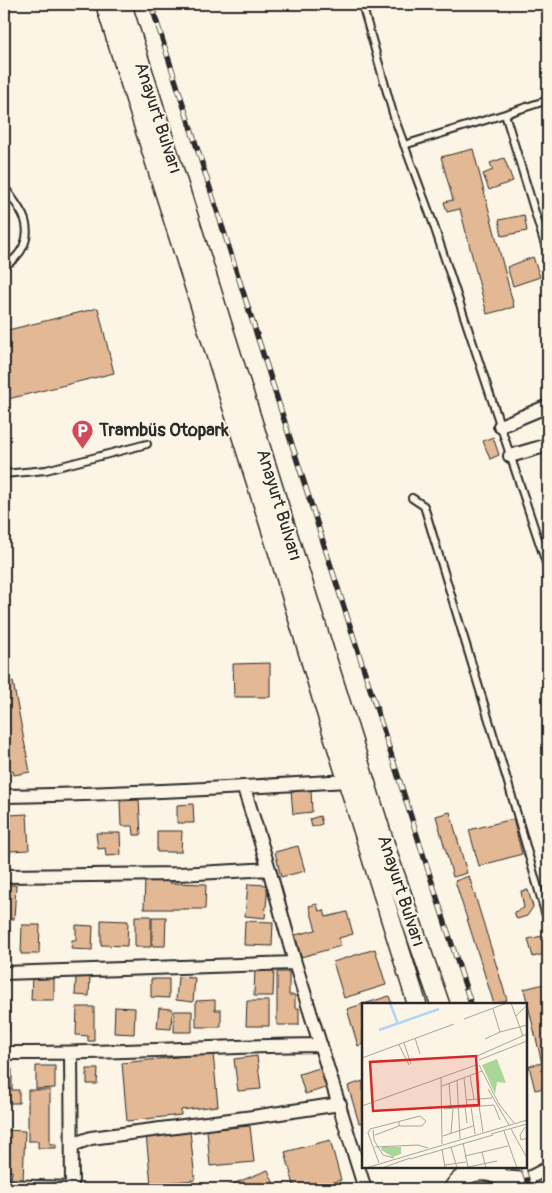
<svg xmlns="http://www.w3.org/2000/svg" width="552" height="1193" font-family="Pangolin,sans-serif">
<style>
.building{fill:#e3b894;stroke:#2b2b2b}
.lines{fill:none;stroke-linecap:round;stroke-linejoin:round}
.service-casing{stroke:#2b2b2b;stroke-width:10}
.minor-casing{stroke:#2b2b2b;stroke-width:16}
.secondary-casing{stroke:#2b2b2b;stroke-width:21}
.service{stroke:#fcf5e5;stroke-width:6}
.minor{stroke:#fcf5e5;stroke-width:12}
.secondary{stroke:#fcf5e5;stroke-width:18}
.rail-casing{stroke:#2b2b2b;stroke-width:5.5}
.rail{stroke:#fcf5e5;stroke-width:4;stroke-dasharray:11;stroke-linecap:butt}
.labels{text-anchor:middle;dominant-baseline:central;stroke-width:4;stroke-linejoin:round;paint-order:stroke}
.street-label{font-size:18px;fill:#2b2b2b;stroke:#fcf5e5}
.poi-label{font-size:18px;font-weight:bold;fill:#2b2b2b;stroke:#fcf5e5;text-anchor:start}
.inset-river{fill:none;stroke:#b0d5f9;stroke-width:2.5}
.inset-road{fill:none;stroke:#a8a49b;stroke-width:1}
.view{fill:#d62828;fill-opacity:0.15;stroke:#d62828;stroke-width:2.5}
.inset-edge{fill:none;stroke:#2b2b2b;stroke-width:2.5}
</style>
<rect width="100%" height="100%" fill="#fcf5e5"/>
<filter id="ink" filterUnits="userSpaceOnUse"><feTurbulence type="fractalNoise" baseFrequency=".02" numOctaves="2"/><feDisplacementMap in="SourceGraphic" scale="10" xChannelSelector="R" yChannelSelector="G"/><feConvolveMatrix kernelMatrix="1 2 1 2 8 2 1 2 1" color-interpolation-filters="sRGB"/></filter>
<g filter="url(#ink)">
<path class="building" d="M473 149 514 307 487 314 460 209 447 212 444 202 453 200 441 157Z
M504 158 513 181 489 190 483 174 493 170 490 163Z
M524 215 527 231 502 236 499 220Z
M533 257 540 277 513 286 507 267Z
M98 308 114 373 4 400V331Z
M493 437 499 455 490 459 483 441Z
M270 663V697H234L233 664Z
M13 682 30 772 14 775 13 771 4 773V684Z
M311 789 312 812 293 814 291 790Z
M139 800 141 835H134L133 826H121L120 801Z
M193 804 194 823H177V805Z
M4 812H10V815L27 814 29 850 10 851V856L4 857Z
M450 812 467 873 453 877 436 816Z
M320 816 322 824 312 827 310 819Z
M513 819 522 854 479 866 469 830Z
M157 831H182L181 852H157Z
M96 833H120L121 855 106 856 105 848 98 849Z
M298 846 305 871 281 877 275 852Z
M469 876 507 1000 494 1004 455 881Z
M145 878 170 879V883L206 884 205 909H144Z
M248 884 268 885 265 918 245 916Z
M4 885H16L14 919H4Z
M528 890 533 907 527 916 517 919 514 912 524 908 521 891Z
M317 904 319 911 324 910 326 917 347 912 353 934 339 938 341 946 301 957 295 935 316 930 309 906Z
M135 916H151V947H135Z
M152 917H166L165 946H152Z
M101 920 128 921 127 946 101 945Z
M245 921 273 922 272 946 244 945Z
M22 925H40L39 954H21Z
M76 925 93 926 92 950 71 949 72 940H76Z
M547 935 548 953 533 957 528 939Z
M375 949 386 985 344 998 333 962Z
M255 969 274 970 273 996H254Z
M277 972H289V995H295V1008H299V1025H277Z
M32 976H54V1000H31Z
M76 977H90L89 996 75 995Z
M178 977 195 978 193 1002 176 1000Z
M151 979H169V998L151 997Z
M548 983V1087L535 1090 529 1066 542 1063 524 989Z
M389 996 392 1004H364Z
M215 1000V1010H221V1027H196V1001Z
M247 1001H269V1026H246Z
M363 1004V1044L358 1046 347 1009Z
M4 1006H9V1033H4Z
M77 1007H94V1041H88V1036L76 1035Z
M115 1007 135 1008 134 1034 114 1033Z
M159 1008 172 1009 171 1029 157 1028Z
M174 1011H192V1032H174Z
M213 1053 218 1106 181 1110V1115L127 1121 122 1063Z
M257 1056 261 1089 238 1091 234 1059Z
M36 1066H55V1088L36 1089Z
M323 1067 329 1087 305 1094 299 1074Z
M4 1069H12V1090H19V1103H4Z
M87 1069H98L97 1084H87Z
M363 1081V1122L359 1123 348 1086Z
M28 1090H50V1144H56V1148H38V1141H28Z
M250 1126 254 1162 210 1166 207 1130Z
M4 1130 25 1131 23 1181 11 1180 12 1171H4Z
M190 1131 195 1180 151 1184 146 1135Z
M330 1140 341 1180 309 1189H295L285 1152Z
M268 1170 276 1189H226L225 1187Z"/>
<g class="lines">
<defs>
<path id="service" d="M362 4 394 117 432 220 548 569
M505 114 548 100
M404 145 505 114 548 255
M4 186C10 196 21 208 25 220 31 239 21 257 4 266
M4 474 46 470 147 444
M412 498 424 506 508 783 548 923"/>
<path id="minor" d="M500 426 548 406
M510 456 548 445
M244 788 269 869 295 963 365 1189
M4 796C118 794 233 788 347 781
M4 876 179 874 269 869
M4 973 295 963
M4 1053C110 1054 215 1046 321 1045
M71 1053 72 1189
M72 1145 91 1138 253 1117 340 1104
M501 1177 527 1179 548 1168
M4 1186 72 1188"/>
<path id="secondary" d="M105 4 282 565 324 706 417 1004
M122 4 390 860 440 1004
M453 1189C466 1166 498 1165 511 1189"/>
</defs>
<use href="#service" class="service-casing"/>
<use href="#minor" class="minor-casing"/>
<use href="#secondary" class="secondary-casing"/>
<use href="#service" class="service"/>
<use href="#minor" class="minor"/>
<use href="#secondary" class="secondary"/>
<defs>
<path id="rail" d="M151 4 471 1004
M523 1167 530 1189"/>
</defs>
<use href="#rail" class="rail-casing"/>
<use href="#rail" class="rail"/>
</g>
</g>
<defs>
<symbol id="parking-pin" viewBox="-11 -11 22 30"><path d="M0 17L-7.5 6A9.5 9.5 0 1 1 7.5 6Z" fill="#d1495b" stroke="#fcf5e5"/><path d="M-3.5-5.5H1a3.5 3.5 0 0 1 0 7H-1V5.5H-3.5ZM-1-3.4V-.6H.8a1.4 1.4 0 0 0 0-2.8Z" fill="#fff"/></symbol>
</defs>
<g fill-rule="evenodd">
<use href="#parking-pin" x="70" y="418" width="25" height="34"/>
</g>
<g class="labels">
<g class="street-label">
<text transform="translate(158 118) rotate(72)">Anayurt Bulvarı</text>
<text transform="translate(279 505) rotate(73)">Anayurt Bulvarı</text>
<text transform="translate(401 891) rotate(72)">Anayurt Bulvarı</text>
</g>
<g class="poi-label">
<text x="99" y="430">Trambüs Otopark</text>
</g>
</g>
<g transform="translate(362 1003)">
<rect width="165" height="165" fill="#fcf5e5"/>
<path d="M135 56 144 80 135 79 133 91 120 62ZM39 144V151L31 154 19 147 20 144Z" fill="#a8d797"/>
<path class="inset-river" d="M28 0 36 21M17 27 77 6"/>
<path class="inset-road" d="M149 0 161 33M154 13 165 2M102 16 145 0M138 29 165 22M53 35 58 51M123 36 138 29 131 6M42 40 49 61M37 42 47 62M115 53 165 31M0 55 92 21M117 57 165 38M117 62 137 101 152 120M108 73 112 96M79 74 80 141M102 75 105 104M95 77 98 136M87 80 89 106M80 83 120 68M126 86 147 122M116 96 121 129M104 97 130 95M132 102 138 117M0 103 114 62M103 104 105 120M109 104 113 131M82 106 132 102M163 124 158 132 159 137 165 135M149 126 165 155M11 127 12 137 21 152 32 155M142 128 155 165M6 130 8 126 58 113 64 118 60 123H37V119M6 130 17 160M89 130 91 106M129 131 165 121M13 132 37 123M81 133 111 123M101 140 106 164M13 144 56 142 66 145M89 144 95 165M80 146 83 165M120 149 124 165M103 153 146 143M48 156 131 132M83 162 104 159M106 164 135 158M4 165 165 117M20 165 48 155"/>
<path class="view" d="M114 53 117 102 11 108 8 59Z"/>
<rect width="165" height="165" class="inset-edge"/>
</g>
<rect width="552" height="1193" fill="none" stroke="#fcf5e5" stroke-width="20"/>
<rect x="10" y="10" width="532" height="1173" fill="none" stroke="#2b2b2b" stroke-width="2" filter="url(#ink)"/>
</svg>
